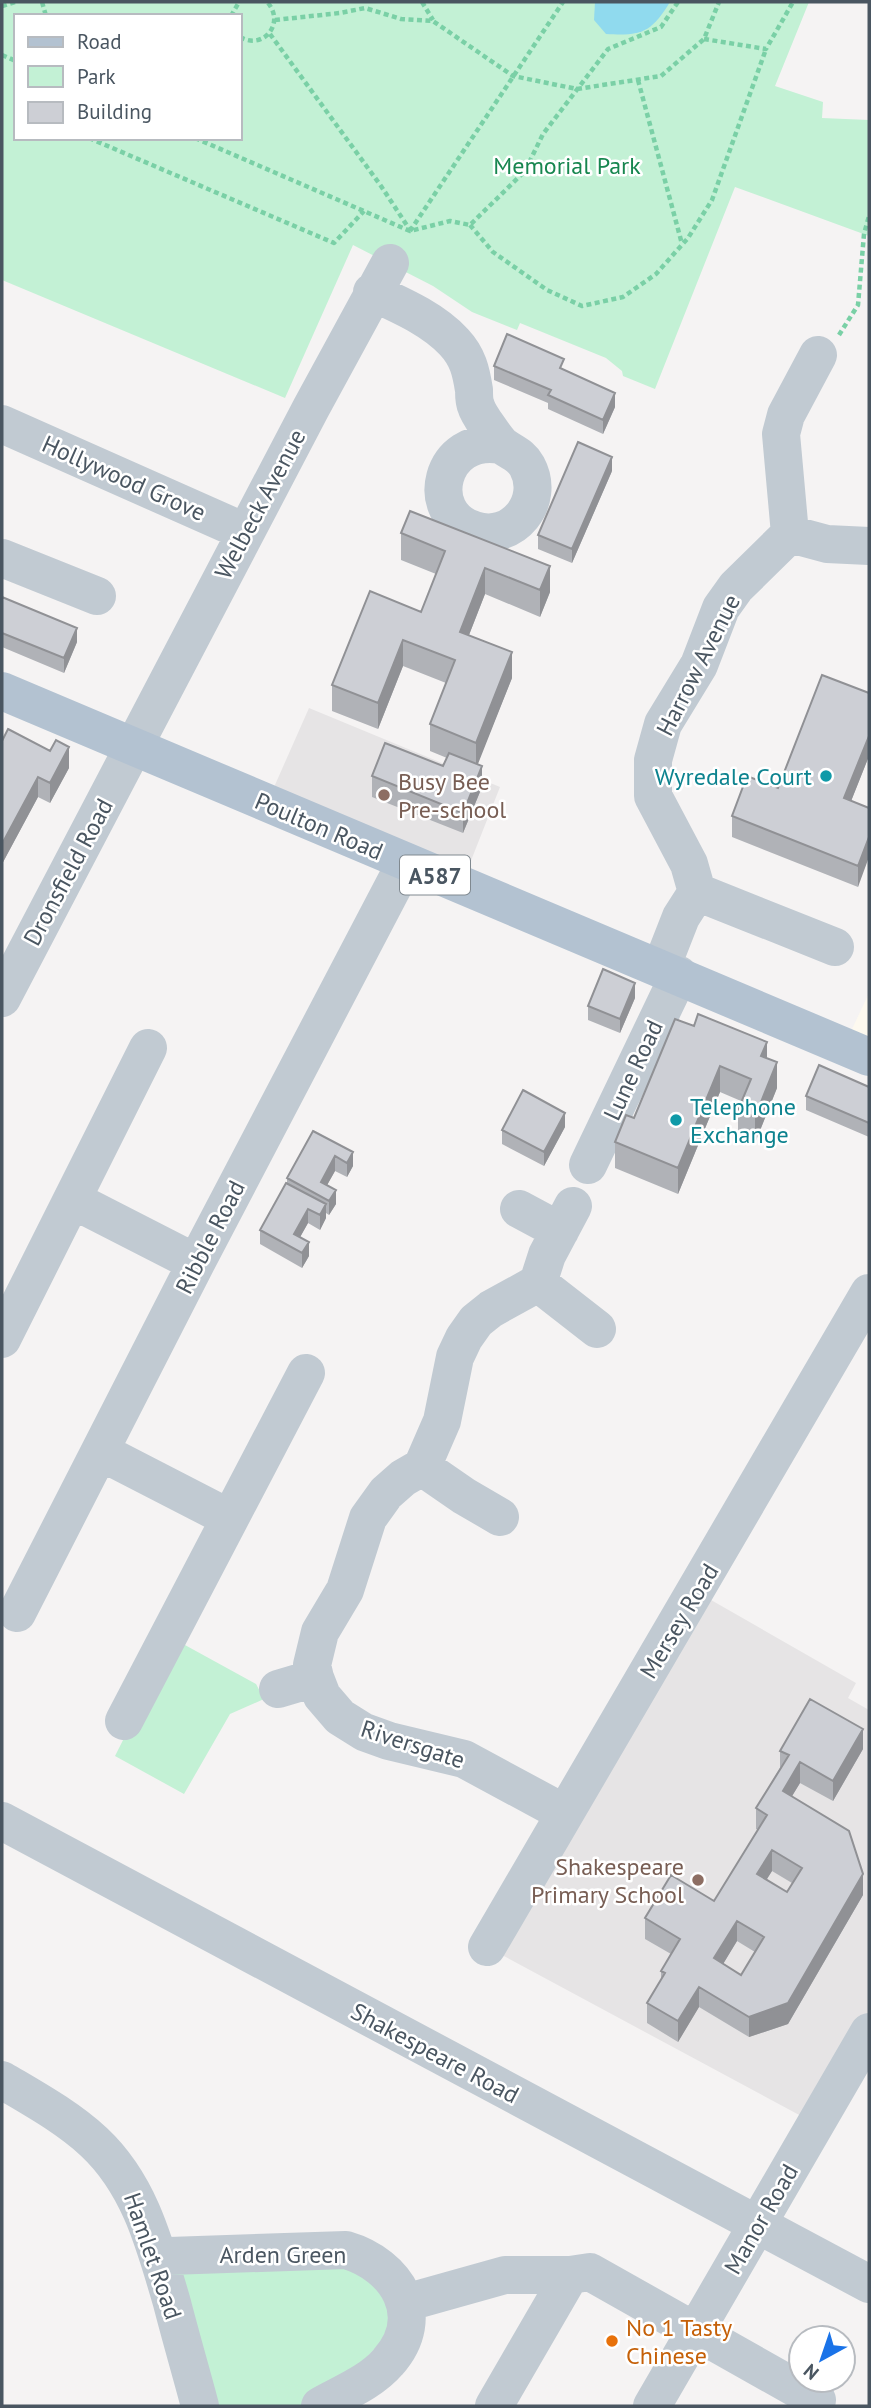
<svg xmlns="http://www.w3.org/2000/svg" width="871" height="2408" font-family="'PT Sans',sans-serif">
<style>
.commercial{fill:#fdf9ef}
.education{fill:#e6e4e5}
.green{fill:#c3f1d5;fill-rule:evenodd}
.water{fill:#90daee}
.lines{fill:none;stroke-linecap:round;stroke-linejoin:round}
.path{stroke:#7ad0a6;stroke-width:4.5;stroke-dasharray:5 3.5;stroke-linecap:butt}
.minor{stroke:#c1cad2;stroke-width:38}
.major{stroke:#b3c2d1;stroke-width:38}
.wall{fill:#b0b2b7;fill-rule:evenodd}
.shaded-wall{fill:#909195}
.building{fill:#cdcfd5;stroke:#909195;stroke-width:2;fill-rule:evenodd}
.culture-dot{fill:#0f9aa8;stroke:#fff;stroke-width:2.5}
.education-dot{fill:#8d6e63;stroke:#fff;stroke-width:2.5}
.food-dot{fill:#e8710a;stroke:#fff;stroke-width:2.5}
.labels{text-anchor:middle;dominant-baseline:central;stroke-width:5;stroke-linejoin:round;paint-order:stroke}
.shield{fill:#fff;stroke:#808990;stroke-width:2}
.shield-label{font-size:23px;font-weight:bold;fill:#4a5661}
.park-label{font-size:24px;fill:#17864f;stroke:#fff}
.street-label{font-size:24px;fill:#4a5661;stroke:#fff}
.culture-label{font-size:24px;fill:#0d838f;stroke:#fff;text-anchor:end}
.education-label{font-size:24px;fill:#785e54;stroke:#fff;text-anchor:start}
.food-label{font-size:24px;fill:#c56008;stroke:#fff;text-anchor:start}
</style>
<rect width="100%" height="100%" fill="#f5f3f3"/>
<path class="commercial" d="M869 993V1057L844 1046Z"/>
<path class="education" d="M309 708 500 787 461 886 267 803Z
M697 1592 856 1683 848 1698 869 1710V2032L816 2124 487 1947Z"/>
<path class="green" d="M2 2H809L775 86 823 102 822 118 869 120V236L735 187 655 389 623 376 622 371 606 358 520 323 517 330 472 312 433 286 353 245 285 398 2 280ZM16 16H240V138H16Z
M174 1639 256 1684 264 1699 230 1714 184 1794 115 1756Z
M346 2250 407 2315 320 2406H200L169 2256Z"/>
<path class="water" d="M595 2H670C651 33 641 36 606 34L594 20Z"/>
<g class="lines">
<path class="path" d="M42 2 46 16
M422 2 433 20
M2 6 15 2
M231 16 239 2
M275 20 340 13 365 8 401 19 433 21 513 76 577 89 661 76 704 39 719 2
M270 34 381 186 410 230
M240 37C264 51 286 22 267 2
M704 39 766 49 793 2
M2 55 16 61
M638 80 682 244
M89 138 334 243 364 211
M195 138 410 231 450 221 470 225 525 171 543 134 608 49 661 27 678 2
M470 225 493 252 547 290 582 306 623 297 656 274 688 238 712 200 766 49
M410 231 563 2
M839 335 858 305 864 234 869 216"/>
<path class="minor" d="M372 292C400 305 433 319 454 342 468 357 471 371 474 390 474 395 474 402 476 406 478 414 497 441 503 446 512 453 521 455 527 466 546 501 513 543 474 530 422 514 440 434 501 445
M2 424 245 532
M790 534 827 544 869 546
M2 558 97 596
M697 892 835 947
M661 968 681 917 697 892 689 864 653 796V760L663 724 699 665 721 608 736 587 790 534 781 434 786 415 818 355
M2 998 311 408 390 263
M588 1165 679 975
M73 1200 196 1263
M519 1209 560 1231
M538 1283 597 1329
M2 1339 148 1048
M101 1452 229 1518
M422 1467 464 1496 500 1517
M17 1613 196 1263 406 862
M278 1689 315 1678
M124 1721 306 1373
M564 1813 464 1759 389 1741 364 1732 340 1717 322 1696 315 1678 312 1665 320 1632 345 1590 368 1518 386 1493 403 1478 422 1467 442 1421 455 1357 464 1338 476 1321 491 1309 538 1283 547 1255 573 1206
M2 1821 869 2284
M487 1947 869 1293
M2 2080C34 2099 67 2117 94 2142 140 2185 155 2245 172 2303 181 2338 191 2372 200 2406
M159 2259 169 2256 346 2250C397 2265 429 2316 388 2362 371 2382 343 2393 320 2406
M405 2303 505 2275H570
M494 2406 570 2275 590 2272 817 2400 814 2406
M652 2406 869 2032"/>
<path class="major" d="M2 691 869 1057"/>
</g>
<path class="wall" d="M494 366 564 369 615 407 603 434 548 409V403L494 380Z
M612 471 572 563 538 549V535Z
M401 533 550 592 540 617 485 594 469 635 512 678 477 764 482 787 463 833 372 797V776L443 766 447 758 430 751V724L446 683 403 666 378 729 332 711V685L421 612 436 574 401 560Z
M2 597 77 642 64 673 2 647Z
M2 741 69 768 50 803 38 797 2 864Z
M869 756 851 801 869 808 858 887 732 837V816L778 788Z
M635 998 620 1033 588 1020V1006Z
M675 1019 767 1058 777 1088 755 1143 738 1136V1110L741 1101 720 1092 678 1194 615 1168V1142L634 1118Z
M869 1087V1137L806 1110V1096Z
M565 1127 544 1166 502 1144V1130Z
M313 1131 353 1166 347 1177 335 1171 327 1185 336 1204 329 1215 326 1213V1218L320 1230 308 1223 300 1237 309 1256 302 1268 260 1244V1230L287 1184V1178Z
M863 1749 833 1801 800 1783 792 1796 863 1895 788 2024 749 2037 699 2007 678 2042 647 2023V2003L661 1979V1971L671 1954 645 1939V1918L714 1901 758 1830 756 1829V1808L780 1768V1751ZM772 1871 792 1883 787 1892 766 1880ZM737 1941 755 1952 741 1975 723 1964Z"/>
<path class="shaded-wall" d="M615 393V407L603 434V420Z
M612 457V471L572 563V549Z
M550 566V592L540 617V590Z
M485 568V594L460 658V632Z
M77 628V642L64 673V658Z
M403 640V666L378 729V703Z
M512 652V678L476 769V743Z
M869 736V756L844 819V798Z
M69 747V768L50 803V783Z
M482 766V787L463 833V813Z
M38 777V797L2 864V844Z
M869 837V857L858 887V866Z
M635 983V998L620 1033V1019Z
M767 1042V1068L761 1056Z
M777 1062V1088L755 1143V1117Z
M720 1066V1092L678 1194V1168Z
M565 1113V1127L544 1166V1152Z
M353 1152V1166L347 1177V1163Z
M335 1156V1171L321 1196V1182Z
M336 1190V1204L329 1215V1201Z
M326 1204V1218L320 1230V1215Z
M308 1209V1223L294 1248V1234Z
M309 1242V1256L302 1268V1253Z
M863 1729V1749L833 1801V1781Z
M800 1762V1783L783 1811V1791Z
M772 1850V1871L757 1895V1874Z
M863 1874V1895L788 2024 749 2037V2017Z
M737 1921V1941L714 1979V1958Z
M699 1987V2007L678 2042V2021Z"/>
<path class="building" d="M507 334 564 359 560 368 615 393 603 420 548 395 551 390 494 366Z
M578 442 612 457 572 549 538 535Z
M410 511 550 566 540 590 485 568 460 632 512 652 476 743 430 724 455 660 403 640 378 703 332 685 370 591 421 612 445 551 401 533Z
M2 597 77 628 64 658 2 633Z
M822 675 869 693V736L844 798 869 808V837L858 866 732 816 747 776 778 788Z
M8 729 50 751 56 740 69 747 50 783 38 777 2 844V741Z
M385 743 443 766 449 753 482 766 463 813 372 776Z
M603 969 635 983 620 1019 588 1006Z
M698 1014 767 1042 761 1056 777 1062 755 1117 738 1110 751 1079 720 1066 678 1168 615 1142 626 1115 634 1118 675 1019 694 1026Z
M819 1065 869 1087V1123L806 1096Z
M523 1090 565 1113 544 1152 502 1130Z
M313 1131 353 1152 347 1163 335 1156 321 1182 336 1190 329 1201 287 1178Z
M286 1183 326 1204 320 1215 308 1209 294 1234 309 1242 302 1253 260 1230Z
M810 1699 863 1729 833 1781 800 1762 783 1791 849 1831 863 1874 788 2003 749 2017 699 1987 678 2021 647 2003 665 1973 661 1971 680 1939 645 1918 671 1875 714 1901 767 1815 756 1808 789 1755 780 1751ZM772 1850 802 1868 787 1892 757 1874ZM737 1921 764 1937 741 1975 714 1958Z"/>
<g class="culture-dot">
<circle cx="826" cy="776" r="7"/>
<circle cx="676" cy="1120" r="7"/>
</g>
<g class="education-dot">
<circle cx="384" cy="795" r="7"/>
<circle cx="698" cy="1880" r="7"/>
</g>
<circle class="food-dot" cx="612" cy="2341" r="7"/>
<g class="labels">
<rect class="shield" x="400" y="855.5" width="70" height="39" rx="5"/>
<g class="shield-label">
<text x="435" y="875">A587</text>
</g>
<g class="park-label">
<text x="567" y="165">Memorial Park</text>
</g>
<g class="street-label">
<text transform="translate(124 478) rotate(24)">Hollywood Grove</text>
<text transform="translate(260 504) rotate(-62)">Welbeck Avenue</text>
<text transform="translate(698 665) rotate(-63)">Harrow Avenue</text>
<text transform="translate(319 826) rotate(23)">Poulton Road</text>
<text transform="translate(68 872) rotate(-62)">Dronsfield Road</text>
<text transform="translate(633 1070) rotate(-65)">Lune Road</text>
<text transform="translate(210 1237) rotate(-63)">Ribble Road</text>
<text transform="translate(679 1621) rotate(-59)">Mersey Road</text>
<text transform="translate(413 1744) rotate(18)">Riversgate</text>
<text transform="translate(435 2053) rotate(28)">Shakespeare Road</text>
<text transform="translate(761 2219) rotate(-60)">Manor Road</text>
<text x="283" y="2254">Arden Green</text>
<text transform="translate(153 2256) rotate(71)">Hamlet Road</text>
</g>
<g class="culture-label">
<text x="812" y="776">Wyredale Court</text>
<text x="690" y="1106" text-anchor="start">Telephone<tspan x="690" dy="28">Exchange</tspan></text>
</g>
<g class="education-label">
<text x="398" y="781">Busy Bee<tspan x="398" dy="28">Pre-school</tspan></text>
<text x="684" y="1866" text-anchor="end">Shakespeare<tspan x="684" dy="28">Primary School</tspan></text>
</g>
<g class="food-label">
<text x="626" y="2327">No 1 Tasty<tspan x="626" dy="28">Chinese</tspan></text>
</g>
</g>
<rect width="871" height="2408" fill="none" stroke="#4a5661" stroke-width="7"/>
<rect x="14" y="14" width="228" height="126" fill="#ffffff" stroke="#b7bbc0" stroke-width="2"/>
<rect x="28" y="37" width="35" height="10" fill="#b3c2d1" stroke="#b7bbc0" stroke-width="2"/>
<text x="77" y="49" font-size="21" fill="#4a5661">Road</text>
<rect x="28" y="66" width="35" height="21" fill="#c3f1d5" stroke="#b7bbc0" stroke-width="2"/>
<text x="77" y="84" font-size="21" fill="#4a5661">Park</text>
<rect x="28" y="102" width="35" height="21" fill="#cdcfd5" stroke="#b7bbc0" stroke-width="2"/>
<text x="77" y="119" font-size="21" fill="#4a5661">Building</text>
<g transform="translate(822 2359) rotate(220)"><circle r="33" fill="#ffffff" stroke="#b7bbc0" stroke-width="2"/>
<path d="M0-5L12 26L0 18L-12 26Z" fill="#1a73e8"/>
<text y="-10" font-size="19" font-weight="bold" text-anchor="middle" fill="#4a5661">N</text>
</g>
</svg>
